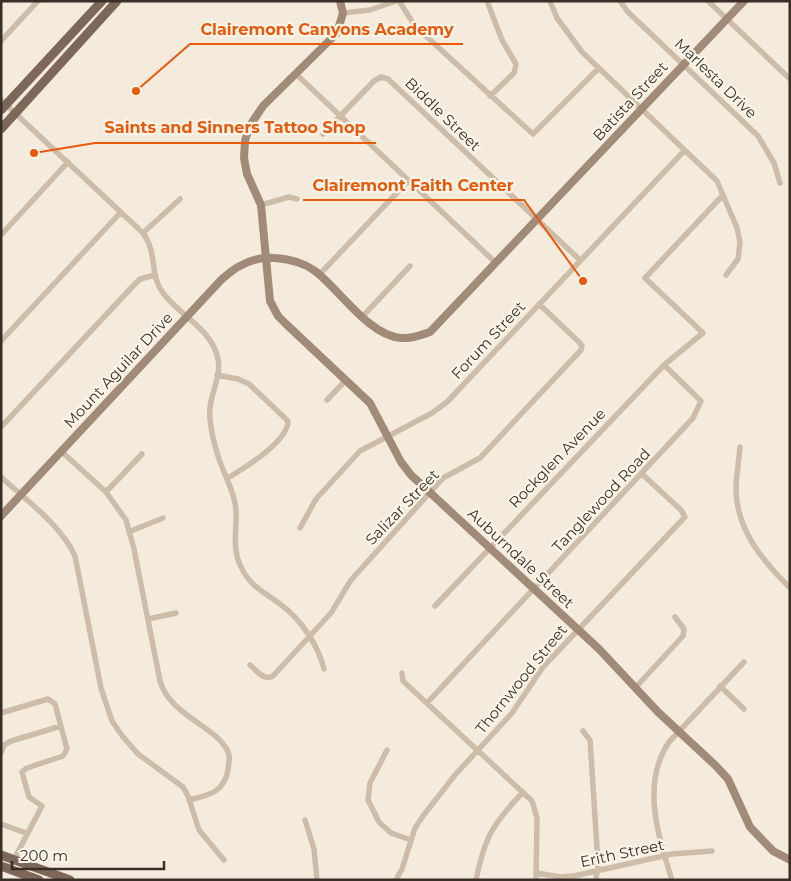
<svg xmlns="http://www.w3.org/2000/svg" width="791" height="881" font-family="Montserrat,sans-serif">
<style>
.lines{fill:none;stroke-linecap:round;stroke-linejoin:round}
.street{stroke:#cdbca7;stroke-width:5.5}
.secondary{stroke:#a18a78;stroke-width:8}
.primary{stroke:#7c6758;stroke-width:9}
.labels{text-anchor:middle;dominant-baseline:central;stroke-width:4.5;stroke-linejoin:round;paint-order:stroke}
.street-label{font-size:15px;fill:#392f28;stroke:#fbf4e9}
.leader{fill:none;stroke:#e8590c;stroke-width:2}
.callout-dot{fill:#e8590c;stroke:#fbf4e9;stroke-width:2}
.callout-label{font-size:16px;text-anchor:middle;font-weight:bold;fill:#e8590c;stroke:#fbf4e9;stroke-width:4.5;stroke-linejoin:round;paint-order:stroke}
</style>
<rect width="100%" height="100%" fill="#f4ebdc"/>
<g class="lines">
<path class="street" d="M399 1 415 26 533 134 598 69
M487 1 502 40 516 64 514 73 490 96
M550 1 557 18 582 52 717 181 737 228 740 242 738 259 726 275
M620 1 628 12 758 136 774 163 780 183
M708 1 790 79
M343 13 370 10 396 1
M1 41 38 1
M296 74 496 263
M1 100 143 233C158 253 149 275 163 293 180 316 212 329 218 359 222 379 207 398 210 419 211 432 215 447 219 459 225 477 234 490 236 509 237 529 232 547 240 565 250 587 263 591 280 604 301 619 318 645 324 669
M323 134 374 81 381 77 388 79 580 260
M261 205 289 197 297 199
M143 233 180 199
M1 235 68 162
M319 275 409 180
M362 317 410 266
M1 341 121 212
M217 375 238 379 249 384 288 421C288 442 244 468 228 478
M327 400 346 380
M1 427 133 286 140 279 155 275
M740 447C739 461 736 476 736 490 737 531 763 561 790 588
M61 451 106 492 126 520 134 549 160 681C170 717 222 728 229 755 230 760 228 766 228 770 224 793 208 795 189 800
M1 477C27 501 60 524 75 556L101 688 112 721 123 737 138 754 183 787 188 796 199 830 224 860
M106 492 142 454
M300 528 316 499 360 451 432 413 447 402 684 151
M131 531 163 518
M435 606 664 365 703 333 645 278 723 195
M148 619 176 613
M250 665C257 671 264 681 273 676L331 613 351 580 435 487 443 478 480 458 581 350 582 346 579 342 539 304
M402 673 403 681 532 801 537 818 536 880
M720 686 744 709
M636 687 683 636 684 629 675 617
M427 703 693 418 701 401 664 365
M1 713 48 699 55 704 67 749 63 756 27 768 22 772 29 797 42 806 9 869
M583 731 590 740 598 863 596 880
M387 750 370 783 368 800 379 822 391 833 411 840
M1 753 4 745 11 741 61 726
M305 820 314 849 317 880
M1 824 26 833
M537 873 560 877 574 876 672 854 712 851
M396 880 402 869 415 828 423 816 455 775 512 713 543 667 683 519 685 517 681 510 642 474
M476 880C485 836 493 824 523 792
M672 880C658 836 641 783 669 742L744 662"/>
<path class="secondary" d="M340 1 343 13 337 33 263 106 249 127 245 141 244 158 247 174 261 205 270 301 278 316 286 324 370 403 401 462 411 475 599 649 658 712 716 766 728 779 750 827 773 851 790 860
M1 516 221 280C236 266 254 256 275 258 289 259 303 262 315 271 340 290 368 335 401 338 412 339 421 335 430 332L744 1"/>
<path class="primary" d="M1 110 102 1
M1 129 117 1
M1 855 70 880
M1 866 39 880"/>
</g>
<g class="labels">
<g class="street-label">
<text transform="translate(716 78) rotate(44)">Marlesta Drive</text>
<text transform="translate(630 101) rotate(-47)">Batista Street</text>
<text transform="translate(443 114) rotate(44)">Biddle Street</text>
<text transform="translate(488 340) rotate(-47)">Forum Street</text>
<text transform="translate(118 370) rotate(-47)">Mount Aguilar Drive</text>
<text transform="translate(557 458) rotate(-46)">Rockglen Avenue</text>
<text transform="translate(601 500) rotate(-47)">Tanglewood Road</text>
<text transform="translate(402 507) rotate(-46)">Salizar Street</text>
<text transform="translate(521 558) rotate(43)">Auburndale Street</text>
<text transform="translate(521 679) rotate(-51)">Thornwood Street</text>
<text transform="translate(622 853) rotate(-12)">Erith Street</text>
</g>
</g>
<path class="leader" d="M136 91L190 44H463M34 153L95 143H376M583 281L524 200H303"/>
<g class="callout-dot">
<circle cx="136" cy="91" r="5"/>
<circle cx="34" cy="153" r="5"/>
<circle cx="583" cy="281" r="5"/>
</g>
<g class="callout-label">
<text x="327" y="35">Clairemont Canyons Academy</text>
<text x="235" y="133">Saints and Sinners Tattoo Shop</text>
<text x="413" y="191">Clairemont Faith Center</text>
</g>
<rect width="791" height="881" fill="none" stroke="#392f28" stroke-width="5"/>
<path d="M12 861v8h152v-8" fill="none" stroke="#392f28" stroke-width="2.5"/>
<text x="20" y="861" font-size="15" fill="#392f28" stroke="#fbf4e9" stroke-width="4" paint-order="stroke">200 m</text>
</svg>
